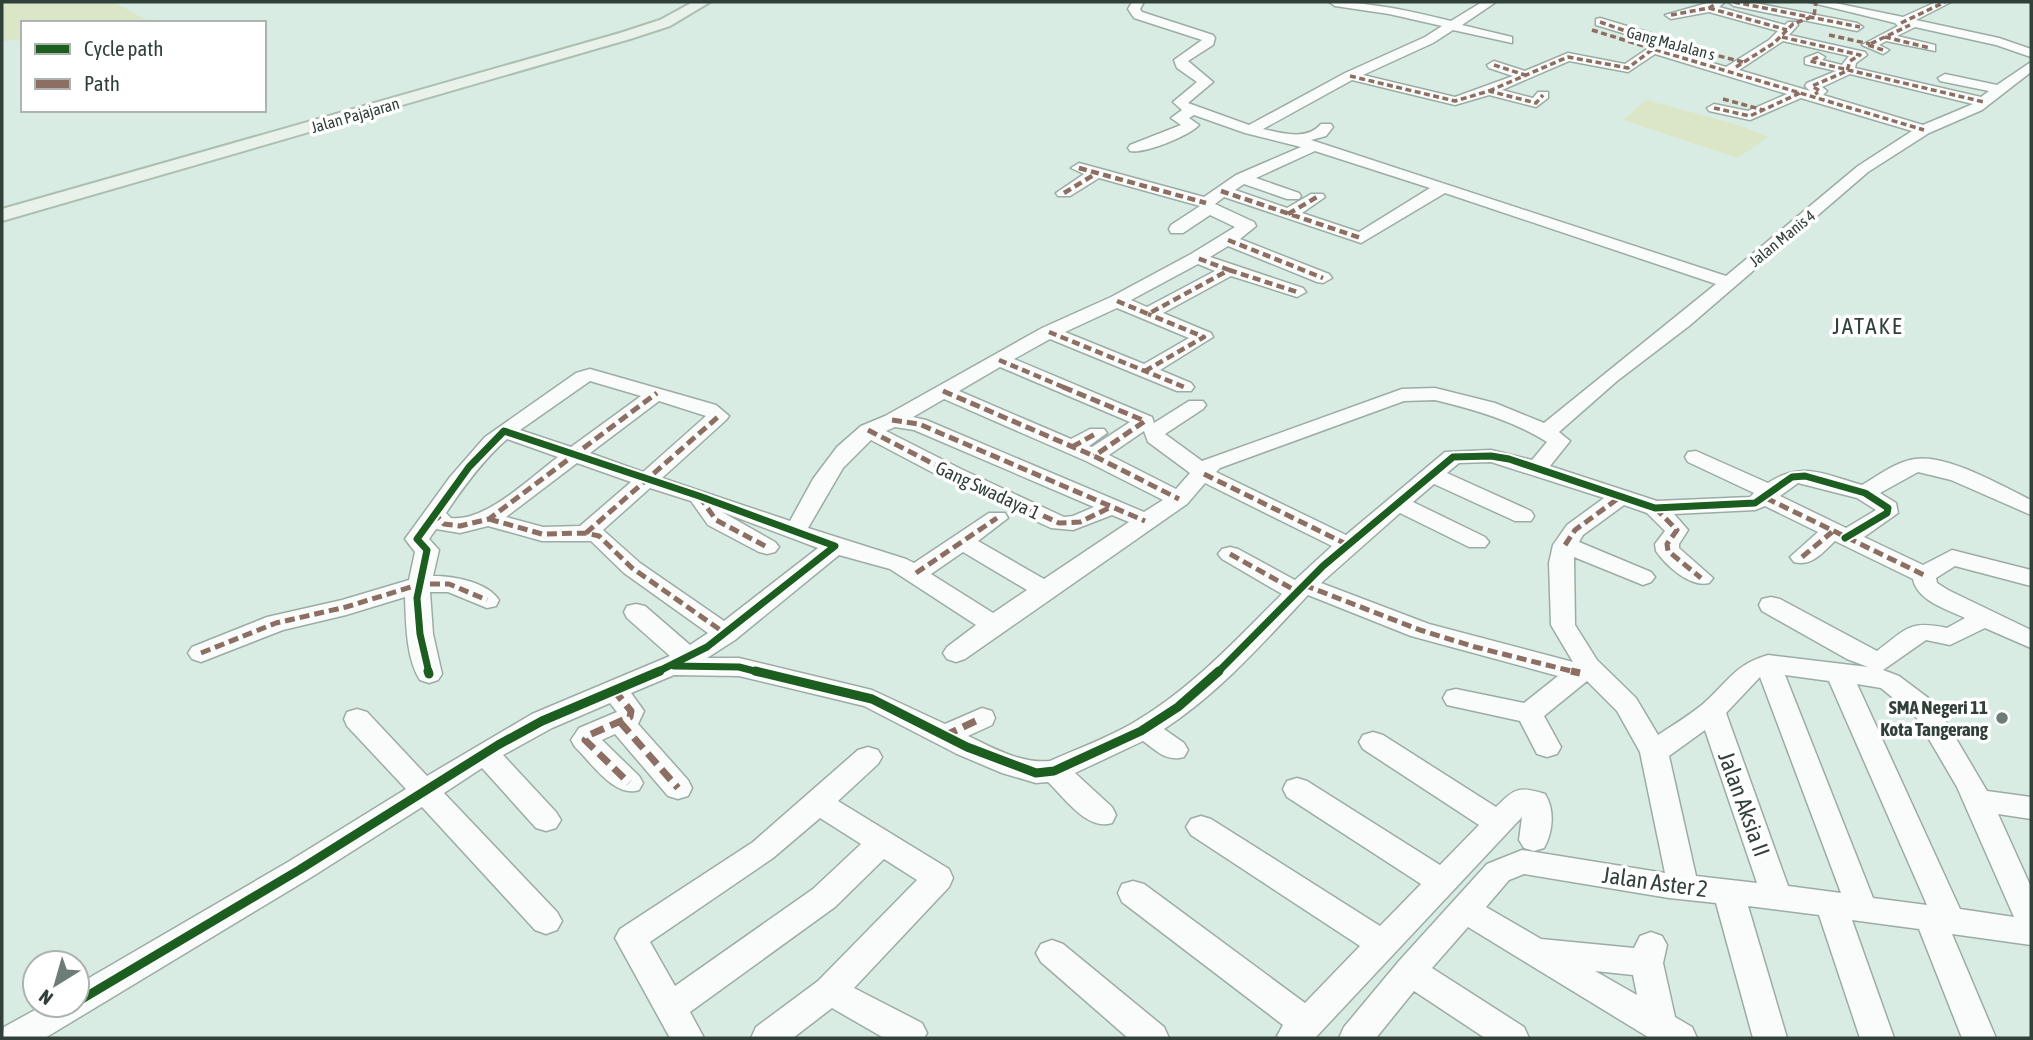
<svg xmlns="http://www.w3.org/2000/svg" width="2033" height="1040" font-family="'Asap Condensed',sans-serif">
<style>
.green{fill:#dae6c5}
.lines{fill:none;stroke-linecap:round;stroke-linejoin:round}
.minor-casing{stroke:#9caca5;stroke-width:3}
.major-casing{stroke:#acbfb0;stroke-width:4}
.minor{fill:#f9fcfb;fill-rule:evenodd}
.major{fill:#e9f1eb;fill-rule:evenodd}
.quiet-far3{stroke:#8d6e63;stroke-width:3.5;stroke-dasharray:6 3.5;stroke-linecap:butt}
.quiet-far2{stroke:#8d6e63;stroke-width:4.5;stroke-dasharray:8 4.5;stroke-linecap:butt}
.quiet-far1{stroke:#8d6e63;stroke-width:5;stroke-dasharray:10 5;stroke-linecap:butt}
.quiet{stroke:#8d6e63;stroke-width:7;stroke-dasharray:14 7;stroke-linecap:butt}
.cycleway-far1-casing{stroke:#fff;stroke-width:11}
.cycleway-casing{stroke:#fff;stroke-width:13}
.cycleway-far1{stroke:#1b5e20;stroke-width:7}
.cycleway{stroke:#1b5e20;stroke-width:9}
.poi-dot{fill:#6c7c76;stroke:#fff;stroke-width:2.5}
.labels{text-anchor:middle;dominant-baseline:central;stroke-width:7;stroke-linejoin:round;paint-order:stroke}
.far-street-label{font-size:16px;fill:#32403a;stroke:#fff}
.street-label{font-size:19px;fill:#32403a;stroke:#fff}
.poi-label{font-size:19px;font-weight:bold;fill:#32403a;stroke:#fff;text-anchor:end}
.quarter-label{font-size:23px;letter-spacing:2px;fill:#32403a;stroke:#fff}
.near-street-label{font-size:23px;fill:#32403a;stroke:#fff}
</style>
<rect width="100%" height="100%" fill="#d9ece4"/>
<path class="green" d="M9 2H114L152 23H23V42L16 39 2 42V3Z
M1646 100 1735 124 1768 137 1738 158 1623 120Z"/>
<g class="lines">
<defs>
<path id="minor" d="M1132 2H1144L1140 9 1142 12 1213 35 1215 38 1213 45 1188 61 1213 82 1188 103 1249 125 1345 73 1425 37 1442 26 1389 14 1335 6 1329 2C1371 2 1410 11 1451 21L1482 2H1496L1462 25 1512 37V43L1453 30 1433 43 1363 75 1455 97 1513 76 1489 68 1487 65 1494 61 1525 71 1568 53 1625 64 1653 45 1726 67 1769 40 1778 31 1709 12 1671 19 1665 15 1711 2H1725L1719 7 1785 25 1788 22H1796L1798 25 1789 35 1865 52 1867 55 1856 63 1855 68 1981 97 1989 91 1940 81 1938 78 1945 74 1997 85 2031 62V72L1982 110 1929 133 1868 172 1689 326 1617 381 1559 432 1570 441 1550 466 1657 501 1750 497 1754 493 1688 462 1685 457 1688 452 1696 451 1768 483C1802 460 1826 475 1862 485 1879 475 1895 462 1915 459 1948 454 2002 486 2031 500V515L1951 480 1918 472 1880 493 1896 503 1898 513 1864 537 1923 565 1952 550 2031 570V586L1955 566 1936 578 1937 583 1948 590 2031 630V648L1985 628 1950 645 1926 640 1883 670 1899 676 1935 703 1987 791 2031 797V819L1998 814 2031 887V945L1952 934 1996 1038H1962L1919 929 1852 920 1894 1038H1860L1819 915 1748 906 1787 1038H1753L1716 903 1669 898 1524 874 1509 880 1486 907 1541 939 1634 948 1640 936 1651 932 1662 936 1667 945 1663 963 1675 1017 1692 1027 1697 1038 1648 1037 1468 927 1432 968 1524 1027 1529 1038H1485L1414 991 1376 1038H1339L1344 1027 1399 961 1487 864 1522 850 1665 873 1640 752 1617 711 1587 681 1544 716 1561 747 1557 754 1547 757 1537 754 1520 721 1447 705 1443 698 1447 691 1456 689 1524 703 1558 676 1411 636 1308 595C1263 643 1219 693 1164 729L1184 743 1188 750 1184 757C1166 762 1157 751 1143 741L1075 773 1112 807 1116 815 1112 823C1087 831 1065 798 1048 782L1036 783 1002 773 957 754 864 706 739 676 674 675 631 693 644 711 638 724 688 780 692 788 688 796 678 799 668 796 615 734 602 740 639 776 643 783 639 790C614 798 592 763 575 747L571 740 579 728 617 712 610 703 552 728 503 755 556 812 561 820 556 828 546 831 536 828 482 768 444 793 557 912 562 921 557 930 546 934 535 930 422 807 310 878 45 1038H2L4 1027 44 1005H77V985L288 862 406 789 347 726 344 719 347 712 357 709 367 712 427 776 532 714 670 656 627 618 624 612 627 606 636 604 645 606 690 645 708 633 624 573 591 541H542L488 526 460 533 436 529 429 539 439 550 433 576C454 576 487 582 499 600L496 606 487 608 448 592H430L433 634 442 674 438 680 429 683 420 680C406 658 406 623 405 597L346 615 283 630 201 662 192 659 188 653 192 647 267 617 342 600 409 580 415 552 405 539 450 477 485 437 576 373 590 369 716 405 729 416 726 420 662 478 790 521 813 479 837 447 861 426 885 416 1042 328 1111 297 1191 254 1235 227 1210 215 1183 233H1171L1169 229 1171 225 1200 206 1099 178 1070 196H1058L1056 193 1084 174 1071 168 1079 163 1204 197 1236 175 1301 147 1245 133 1194 115 1189 118 1199 125C1189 136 1144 154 1130 151L1128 148 1130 145 1181 125 1171 118 1182 110 1173 102 1197 82 1177 68 1174 60 1202 40 1134 18 1128 9ZM1783 41 1849 56 1842 65 1822 60 1825 57 1818 53 1805 58V64L1836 71 1807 83 1805 86 1810 91 1739 70ZM1655 54 1787 94 1748 111 1714 104 1707 108 1709 111 1750 120 1801 98 1912 131 1858 166 1726 276 1311 140 1326 136 1333 127 1331 124H1321C1307 141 1282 133 1263 129L1352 80 1455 105 1489 95 1536 107 1548 98V92H1538L1533 98 1502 90 1569 61 1628 72ZM1850 74 1973 104 1923 125 1823 95 1827 91 1822 87ZM1315 151 1430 188 1359 232 1302 213 1325 197 1323 194H1311L1287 208 1235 190 1244 184 1287 199H1299L1301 196 1299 193 1256 178ZM1445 193 1716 284 1544 423 1495 403 1435 388 1402 389 1202 461 1165 434 1203 409 1206 405 1203 401H1189L1154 423 1152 417 1014 359 1050 339 1177 391H1191L1194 387 1191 383 1160 370 1213 337 1211 333 1163 313 1231 276 1297 297 1306 292 1303 288 1210 257 1228 246 1317 282 1323 283 1332 278 1329 274 1240 239 1256 226 1254 222 1215 204 1224 197 1361 243ZM1198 264 1215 271 1147 307 1131 300ZM1117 308 1189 338 1144 364 1065 332ZM1000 367 1130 422 1092 447 1089 446 1107 433 1104 429H1090L1071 439 959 391ZM590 381 641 396 571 447 520 430ZM944 399 1086 461 1163 500 1144 512 926 420 913 417ZM1435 400C1475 410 1512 420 1547 442L1532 460 1491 450 1445 452 1346 535 1216 472 1220 468 1404 401ZM659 401 706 416 643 472 590 453ZM895 427 914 430 1094 507 1073 516 1064 517 961 469 886 431ZM1144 431 1148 442 1190 473 1176 489 1109 455ZM507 439 558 457C531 477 486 522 451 518L446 513C464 486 483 460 507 439ZM871 440 945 479 1051 528 1073 530 1112 515 1129 522 1044 579 978 541 1008 518 1005 513H989L914 563 906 559 808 528 843 468ZM1491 462 1604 498 1567 525 1553 545 1549 563 1551 625 1573 662 1429 624 1321 583 1400 513 1469 547H1485L1489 542 1485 537 1413 502 1434 484 1515 521H1531L1534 516 1531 511 1447 473 1459 463ZM577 463 631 482 580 526 543 527 506 517ZM1205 483 1332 546 1295 580 1238 549 1230 547 1222 549 1218 554 1222 559 1282 594C1236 640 1190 690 1133 723 1107 738 1077 749 1050 761 1022 764 993 748 968 736L992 725 995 718 992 711 982 708 945 724 872 690 739 658H707L735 640 839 555 890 569 976 625 947 647 943 653 947 659 956 662 965 659 1187 504ZM1798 483 1857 498 1876 510 1846 528 1780 496ZM650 488 691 501 708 525 759 552 767 554 775 552 779 547 775 542 722 512 818 548 724 621 640 563 603 530ZM1624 505 1647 513 1665 531 1655 544 1656 551C1666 566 1691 588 1709 583L1713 578 1679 548V544L1688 530 1674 514 1755 510 1765 506 1818 532 1790 557 1794 562C1812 567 1823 552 1835 541L1913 579C1917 601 1947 609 1965 618L1947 628C1908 620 1907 629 1877 651L1780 599 1771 597 1762 599 1759 605 1762 611 1847 659 1868 667 1768 655C1734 665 1728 682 1703 704 1690 715 1673 725 1658 735L1636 698 1597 660 1575 625 1574 557 1643 585 1651 582 1655 577 1651 572 1579 542 1583 535ZM963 552 1027 590 993 613 931 574ZM1785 675 1829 681 1927 905 1873 898ZM1760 677 1841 893 1788 886 1726 713ZM1857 684 1881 688 1916 717 1957 787 2014 917 1960 909ZM1705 730 1757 883 1696 876 1669 756ZM1595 971 1633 975 1637 995Z
M1728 2H1750L1857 23 1863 27 1857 31 1734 6Z
M1809 2H1830L1903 17 1936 2H1951L1916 20 1999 38 2031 49V57L1996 45 1915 27 1897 36 1935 45V51L1886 41 1879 45 1889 50 1883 54 1862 45 1898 26 1895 23Z
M1600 18 1677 41 1678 44 1672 48 1596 25V19Z
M1373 732 1383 735 1496 807C1515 788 1519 786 1545 794 1555 810 1553 832 1544 848L1534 851 1524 848 1519 840 1522 817 1315 1038H1276L1283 1025 1122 902 1118 893 1122 884 1133 881 1144 884 1305 1003 1360 946 1191 835 1186 827 1191 819 1201 816 1211 819 1380 926 1421 884 1287 797 1283 789 1287 781 1297 778 1307 781 1440 865 1479 825 1363 749 1359 742 1363 735Z
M868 747 878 750 882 757 878 764 838 801 949 869 953 878 949 887 854 988 922 1023 927 1033 924 1038H884L832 1008 793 1038H751L756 1027 818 981 917 880 884 859 835 907 690 1012 704 1038H670L615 938 620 929 753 842 858 750ZM820 818 861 844 813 889 675 986 650 942 773 858Z
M1052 940 1063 944 1164 1027 1169 1038H1128L1041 962 1036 953 1041 944Z"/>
<path id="major" d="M693 2H710L670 26 630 39 2 221V209L620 33 660 20Z"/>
</defs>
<use href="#minor" class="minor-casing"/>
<use href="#major" class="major-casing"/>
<use href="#minor" class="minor"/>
<use href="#major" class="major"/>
<path class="quiet-far3" d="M1734 2 1860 27
M1709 8 1787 30
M1671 15 1709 8 1716 4
M1600 22 1640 36 1743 62
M1901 23 1945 2
M1592 30 1653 49
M1829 35 1870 44
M1782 37 1860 55 1850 61 1847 71 1812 86 1820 91 1815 94
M1885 37 1930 48
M1883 50 1868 45 1910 25
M1818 57 1810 61 1984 102
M1494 65 1528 76
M1736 67 1774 43 1793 24 1814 16 1816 2
M1350 76 1455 101 1489 91 1536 103 1543 95
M1489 91 1568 57 1628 68 1653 49 1924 130
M1723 99 1763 110
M1714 108 1750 116 1802 92
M1079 168 1085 170"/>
<path class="quiet-far2" d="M1079 168 1206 203
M1221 191 1361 238
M1064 193 1097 173
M1288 214 1317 197
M1228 240 1323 278
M1229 270 1297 292
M1117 301 1148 314 1229 270 1197 258
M1049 332 1184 387
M999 360 1068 389
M1145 371 1204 337 1148 314"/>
<path class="quiet-far1" d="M1063 387 1145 421 1094 456
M943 391 1094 456 1179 499
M892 420 919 424 1145 521
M868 430 953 474 1059 523 1080 522 1111 507
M1072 447 1097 433
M1204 474 1348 545
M699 496 716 520 767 547
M1766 498 1924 575
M1655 508 1677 530 1667 544 1668 551 1701 578
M433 518 436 515 444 524 460 526 489 519 657 393
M489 519 542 534 586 533 599 536 632 568 726 634
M586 533 719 416
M1565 545 1575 530 1620 497
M1230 554 1298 592
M1802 557 1832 532
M916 573 997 518
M1304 585 1420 630 1475 647 1579 673
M201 653 276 623 346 607 421 584H449L487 600"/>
<path class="quiet" d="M1571 671 1580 673
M613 689 631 711 630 717 589 735 585 740 629 783
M620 722 678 788
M944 736 982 718"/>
<defs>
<path id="cycleway-far1" d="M674 666 739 667 762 673
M429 673 420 634 417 598 427 550 417 539 469 467 504 431 699 496 835 546 707 647 655 673
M1217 673 1323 566 1453 457 1491 456 1509 459 1655 508 1755 503 1792 477 1805 476 1865 493 1888 508 1887 513 1845 538"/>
<path id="cycleway" d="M428 671 429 674
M755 671 872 699 967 747 1036 773 1054 771 1141 731 1178 707 1219 671
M77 1002 299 870 498 745 542 721 660 671"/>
</defs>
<use href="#cycleway-far1" class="cycleway-far1-casing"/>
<use href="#cycleway" class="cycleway-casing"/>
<use href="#cycleway-far1" class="cycleway-far1"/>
<use href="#cycleway" class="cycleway"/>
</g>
<circle class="poi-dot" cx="2002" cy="718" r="7"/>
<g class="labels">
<g class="far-street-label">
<text transform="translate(1671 43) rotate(15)">Gang MaJalan s</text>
<text transform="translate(355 115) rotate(-16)">Jalan Pajajaran</text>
<text transform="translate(1782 238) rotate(-39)">Jalan Manis 4</text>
</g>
<g class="street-label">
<text transform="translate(988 490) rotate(25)">Gang Swadaya 1</text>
</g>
<g class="poi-label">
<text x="1988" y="707">SMA Negeri 11<tspan x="1988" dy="22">Kota Tangerang</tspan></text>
</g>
<g class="quarter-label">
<text x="1868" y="326">JATAKE</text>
</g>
<g class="near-street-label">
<text transform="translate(1744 804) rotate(70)">Jalan Aksia II</text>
<text transform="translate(1655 882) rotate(8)">Jalan Aster 2</text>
</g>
</g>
<rect width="2033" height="1040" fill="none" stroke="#32403a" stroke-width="7"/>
<rect x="21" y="21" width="245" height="91" fill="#ffffff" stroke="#adb3b0" stroke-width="2"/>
<rect x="35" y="44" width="35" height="10" fill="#1b5e20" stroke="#adb3b0" stroke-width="2"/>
<text x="84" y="56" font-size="21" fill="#32403a">Cycle path</text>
<rect x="35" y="79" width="35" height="10" fill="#8d6e63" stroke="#adb3b0" stroke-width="2"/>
<text x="84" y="91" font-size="21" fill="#32403a">Path</text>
<g transform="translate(56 984) rotate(217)"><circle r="33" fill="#ffffff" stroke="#adb3b0" stroke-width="2"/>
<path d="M0-5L12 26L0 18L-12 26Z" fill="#6c7c76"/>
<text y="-10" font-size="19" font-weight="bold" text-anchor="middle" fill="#32403a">N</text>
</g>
</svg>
